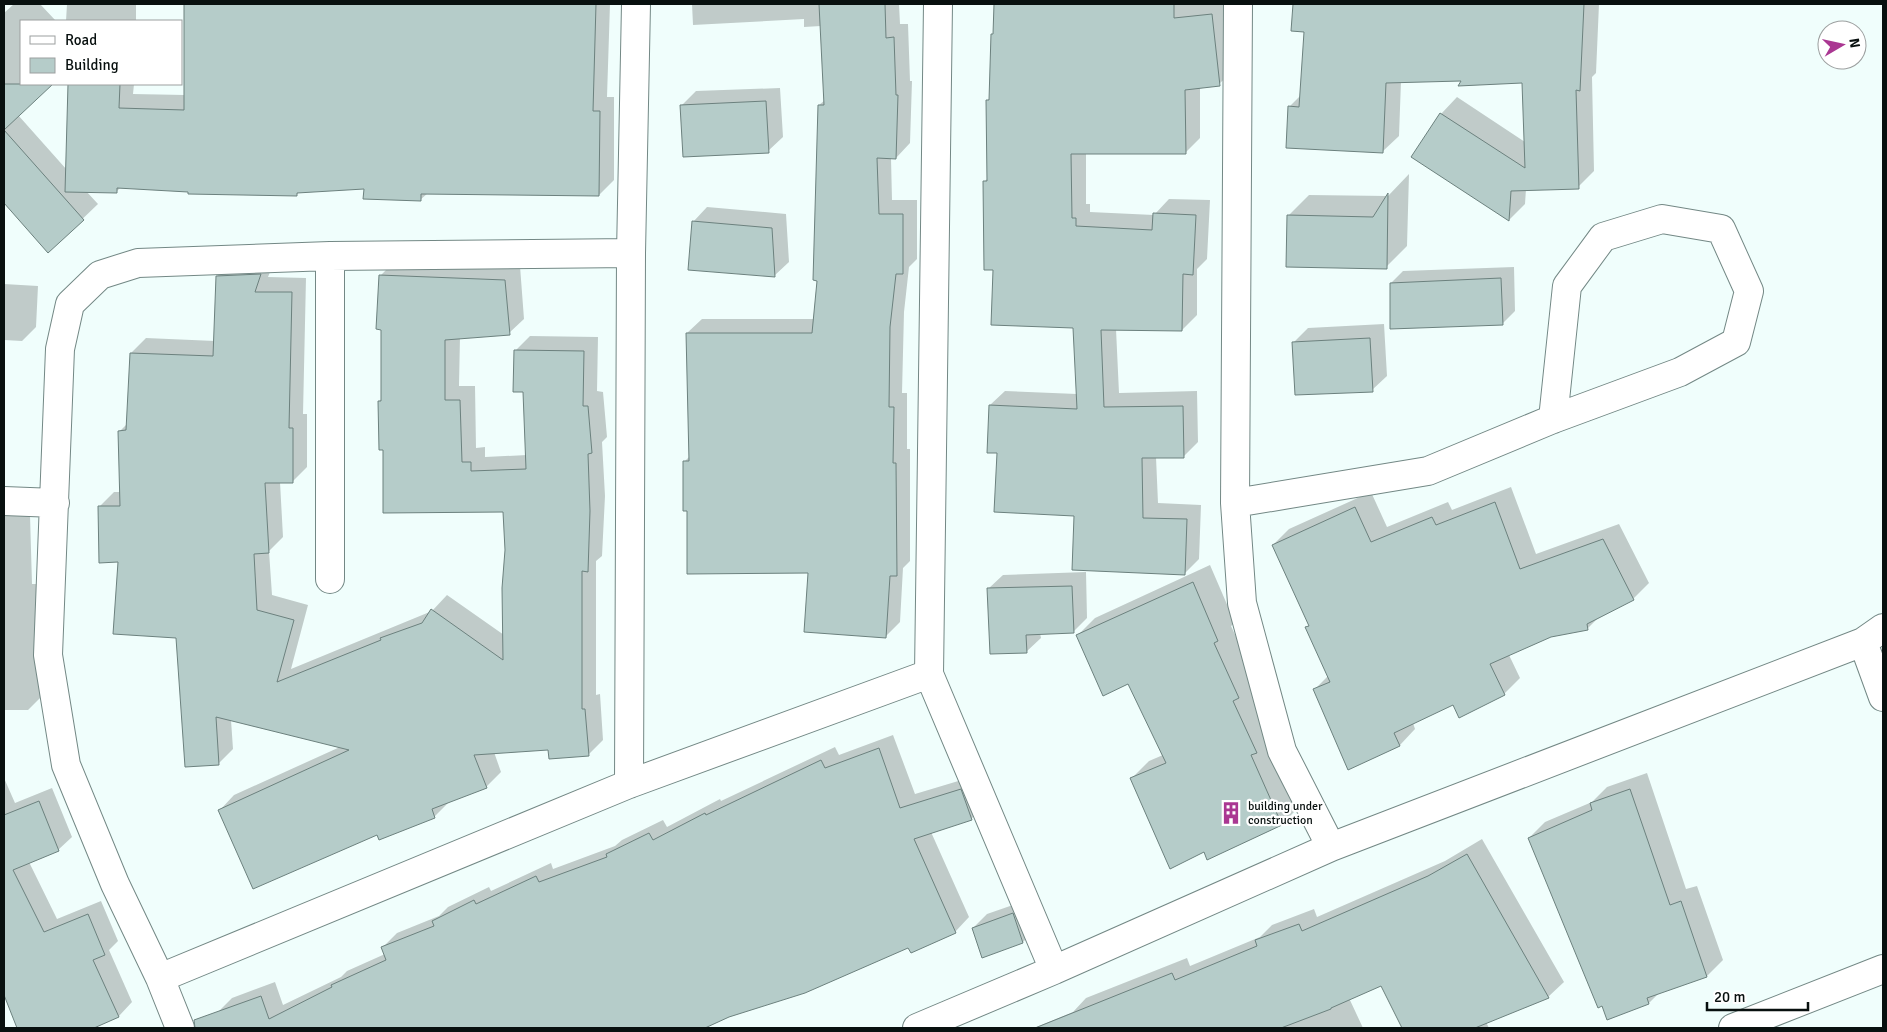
<svg xmlns="http://www.w3.org/2000/svg" width="1887" height="1032" font-family="Signika,sans-serif">
<style>
.shadow{fill:#0003}
.building{fill:#b5ccc9;stroke:#6c817e}
.lines{fill:none;stroke-linecap:round;stroke-linejoin:round}
.minor-casing{stroke:#738885;stroke-width:30}
.minor{stroke:#fff;stroke-width:28}
.labels{text-anchor:middle;dominant-baseline:central;stroke-width:4.5;stroke-linejoin:round;paint-order:stroke}
.poi-label{font-size:12px;fill:#08100f;stroke:#fff;text-anchor:start}
</style>
<rect width="100%" height="100%" fill="#f0fefc"/>
<path class="shadow" d="M14 4H40L56 21H21V84H51L18 115 67 170 69 84H134L133 94 185 95V4H610L607 97H614V180L599 195 428 193 420 200 365 188 300 191 297 194 121 187 116 192 86 191 98 204 48 252 4 202V13Z
M67 4H136V21H66Z
M692 4H899L900 24H908L910 81H912L910 143 896 158H891L892 200H917V259L909 267 904 312 902 393H907V449H910V561L903 568 900 622 886 636 809 572 688 509 684 462 690 456 687 333 702 319H814L818 279 819 105 825 100 821 26 804 27V19L693 25Z
M996 4H1226L1234 70 1219 84 1200 87V138L1185 153H1086V204H1090V212L1154 215 1169 199 1210 200 1207 259 1197 269V315L1182 330 1116 329 1119 393 1197 391 1198 442 1183 457H1156L1158 503 1201 505 1199 559 1185 573 1075 515 999 452 990 405 1005 391 1077 394 1074 327 994 269 984 182 989 177 988 100 990 98 992 35 994 33Z
M1294 4H1599L1596 73 1592 77 1594 171 1578 187 1526 189 1525 204 1509 220 1413 157 1441 114 1457 97 1525 142 1524 82 1463 80 1401 81 1399 136 1382 152 1289 107 1301 95 1305 30 1292 29Z
M780 88 783 137 768 151 681 106 696 91Z
M1409 174 1407 246 1386 267 1288 216 1309 195 1388 196Z
M707 207 786 214 789 262 774 276 693 222Z
M275 260 268 277 306 278 303 414H307V467L292 482H280L283 537 269 551 272 595 308 605 291 669 432 611 447 595 504 635 506 550 505 511 384 449 379 401 383 398 380 276 395 261 520 266 524 319 509 333 460 337 459 386H475L476 448 485 447V457L527 455 525 391 515 351 530 336 598 337 597 391 603 392 607 437 602 442 605 496 602 556 596 561V695L600 694 603 740 588 755 550 748 494 752 501 772 486 787 449 802 434 817 378 834 220 810 234 795 340 747 231 720 233 749 218 764 177 637 119 561 99 507 114 492H121L120 431 128 423 131 353 146 338 215 341 217 276 232 262Z
M1514 267 1515 311 1503 323 1391 283 1403 271Z
M4 284 38 286 36 327 22 341 4 340Z
M1384 324 1387 376 1372 390 1294 342 1308 328Z
M1511 487 1536 554 1619 524 1649 583 1633 599 1600 616 1587 629 1551 636 1509 655 1520 678 1504 694 1454 703 1413 723 1415 729 1400 745 1314 690 1328 676 1307 628 1310 624 1273 545 1289 529 1371 492 1387 527 1448 502 1452 510Z
M30 515 32 584H40L42 696 28 710H4V516Z
M1210 565 1235 623 1231 626 1256 679 1299 807 1282 824 1205 851 1132 778 1149 761 1163 755 1129 683 1078 635 1095 618Z
M1086 572 1087 618 1073 632 1040 633 1041 638 1026 652 988 589 1003 575Z
M893 735 915 794 975 776 985 805 971 819 931 832 969 917 955 932 909 946 700 1028H224L218 1012 232 998 275 982 283 1005 341 977 347 971 385 954 383 947 397 933 439 916 448 907 489 887 491 891 551 863 553 869 615 846 622 840 663 820 667 827 720 799 721 801 835 747 839 755Z
M1647 773 1686 889 1697 886 1723 960 1707 976 1659 993 1649 1003 1529 838 1545 822 1592 802 1607 787Z
M4 778 15 803 52 788 72 837 58 850 29 862 57 919 101 901 118 941 109 950 132 1002 119 1016 91 1028H19L6 996 4 997Z
M1482 839 1564 982 1548 997 1486 1022 1489 1028H1404L1382 984 1349 998 1363 1028H1034L1073 1012 1086 998 1187 958 1190 966 1260 937 1272 925 1314 909 1317 917 1445 861Z
M1027 900 1037 928 1023 942 983 956 973 928 987 914Z"/>
<path class="building" d="M184 4H596L593 111H600L599 196 421 194V201L363 199 364 189 297 193V196L188 194V192L117 188V193L65 192 68 84H120L119 108 184 110Z
M819 4H885L886 38 894 37 896 95H898L896 159 877 158 879 214H903V274H896L890 327 889 407H894L893 463H896L897 576H890L886 638 804 632 808 573 687 574V511H683V461H689L686 333H812L817 281 813 280 818 105H824Z
M994 4H1174V18L1212 14 1220 86 1185 90 1186 154H1071L1072 218H1076V226L1152 230 1153 213 1196 215 1193 275 1183 274 1182 331 1101 330 1104 407 1183 406 1184 458H1142L1143 518 1187 519 1185 575 1072 570 1074 516 994 512 997 453H987L989 405 1077 409 1073 328 991 325 993 270H984L983 181H987L986 100H989L991 34H993Z
M1293 4H1584L1580 91 1576 90 1579 189 1511 191 1509 221 1411 157 1440 113 1525 168 1522 83 1458 86 1461 81 1386 83 1383 153 1286 148 1288 106 1299 107 1304 32 1291 31Z
M4 84H53L4 130Z
M766 101 769 153 683 157 680 105Z
M4 130 84 220 48 253 4 203Z
M1388 193 1387 269 1286 267 1287 215 1373 217Z
M692 221 772 228 775 277 688 270Z
M261 274 255 292H292L289 428H293V483H265L269 553 254 554 257 610 294 620 277 682 381 640 380 638 422 623 431 609 503 660 502 588 505 550 503 512 383 513V450H379L378 401H381V330L376 329 379 275 505 280 510 335 445 340V400H460L462 462H471V471L526 469 523 392H513L514 350 584 351 583 406H588L592 453 588 454 590 511 588 572 582 571V709H585L589 756 549 759 548 750 474 755 487 788 432 809 435 818 379 840 377 835 253 889 218 810 349 750 216 717 219 765 185 767 176 638 113 634 118 562 99 563 98 506H120L118 431 126 430 130 353 213 356 216 276Z
M1501 278 1503 325 1390 329V283Z
M1370 338 1373 392 1295 395 1292 342Z
M1495 502 1520 569 1603 539 1634 600 1587 624 1588 630 1551 637 1490 664 1505 695 1459 718 1453 705 1394 733 1400 746 1348 770 1313 689 1330 682 1305 627 1309 626 1272 545 1355 507 1371 542 1432 517 1436 525Z
M1193 582 1218 641 1214 643 1239 698 1233 701 1257 753 1251 755 1282 825 1207 860 1204 852 1170 869 1130 778 1166 763 1128 684 1103 696 1076 635Z
M1072 586 1074 633 1026 635 1027 653 990 654 987 588Z
M879 748 900 808 961 789 972 820 914 839 956 933 911 953 908 948 805 993 729 1017 705 1028H195L194 1020 261 996 269 1019 332 987 331 985 386 960 381 947 434 926 432 921 474 900 476 904 536 876 539 882 607 857 606 854 649 833 653 840 705 813 706 815 821 760 825 768Z
M1630 789 1670 905 1681 901 1707 977 1647 998 1649 1004 1607 1020 1602 1006 1598 1008 1528 838 1592 810 1590 803Z
M39 801 59 851 13 870 44 932 88 914 105 955 93 960 119 1017 94 1028H17L4 995V815Z
M1467 854 1549 998 1475 1028H1402L1381 986 1331 1008V1009L1281 1028H1035L1172 973 1175 980 1257 946 1255 940 1299 924 1302 931 1428 876Z
M1013 913 1023 943 982 958 972 928Z"/>
<g class="lines">
<defs>
<path id="minor" d="M938 4 929 674 1054 970 1331 847
M1238 4 1235 503 1242 603 1282 751 1331 847 1863 642 1883 628
M330 256V579
M4 501 55 503
M1235 503 1428 471 1553 419 1680 372 1736 342 1749 291 1721 229 1662 219 1603 237 1567 286 1553 419
M1863 642 1883 697
M629 784 631 253
M160 978 115 884 66 765 48 655 60 349 70 304 100 275 138 263 330 256 631 253 636 4
M180 1028 160 978 629 784 929 674
M917 1028 1054 970
M1733 1028 1883 969"/>
</defs>
<use href="#minor" class="minor-casing"/>
<use href="#minor" class="minor"/>
</g>
<defs>
<symbol id="building-bare" viewBox="-9 -9 18 18"><path d="M-4-6H4V6H1V3H-1V6H-4ZM-2.5-4.3h1.7v1.8h-1.7ZM.8-4.3h1.7v1.8H.8ZM-2.5-1h1.7V.8h-1.7ZM.8-1h1.7V.8H.8Z" fill="#aa3792" stroke="#fff" stroke-width="2.5" paint-order="stroke"/></symbol>
</defs>
<g fill-rule="evenodd">
<use href="#building-bare" x="1215" y="797" width="32" height="32"/>
</g>
<g class="labels">
<g class="poi-label">
<text x="1248" y="806">building under<tspan x="1248" dy="14">construction</tspan></text>
</g>
</g>
<rect width="1887" height="1032" fill="none" stroke="#08100f" stroke-width="10"/>
<rect x="20" y="20" width="162" height="65" fill="#ffffff" stroke="#9c9f9f"/>
<rect x="30" y="36" width="25" height="8" fill="#ffffff" stroke="#9c9f9f"/>
<text x="65" y="45" font-size="15" fill="#08100f">Road</text>
<rect x="30" y="58" width="25" height="15" fill="#b5ccc9" stroke="#9c9f9f"/>
<text x="65" y="70" font-size="15" fill="#08100f">Building</text>
<g transform="translate(1842 45) rotate(81)"><circle r="24" fill="#ffffff" stroke="#9c9f9f"/>
<path d="M0-4L9 19L0 12L-9 19Z" fill="#aa3792"/>
<text y="-8" font-size="14" font-weight="bold" text-anchor="middle" fill="#08100f">N</text>
</g>
<path d="M1707 1002v8h101v-8" fill="none" stroke="#08100f" stroke-width="2.5"/>
<text x="1714" y="1002" font-size="15" fill="#08100f" stroke="#ffffff" stroke-width="4" paint-order="stroke">20 m</text>
</svg>
